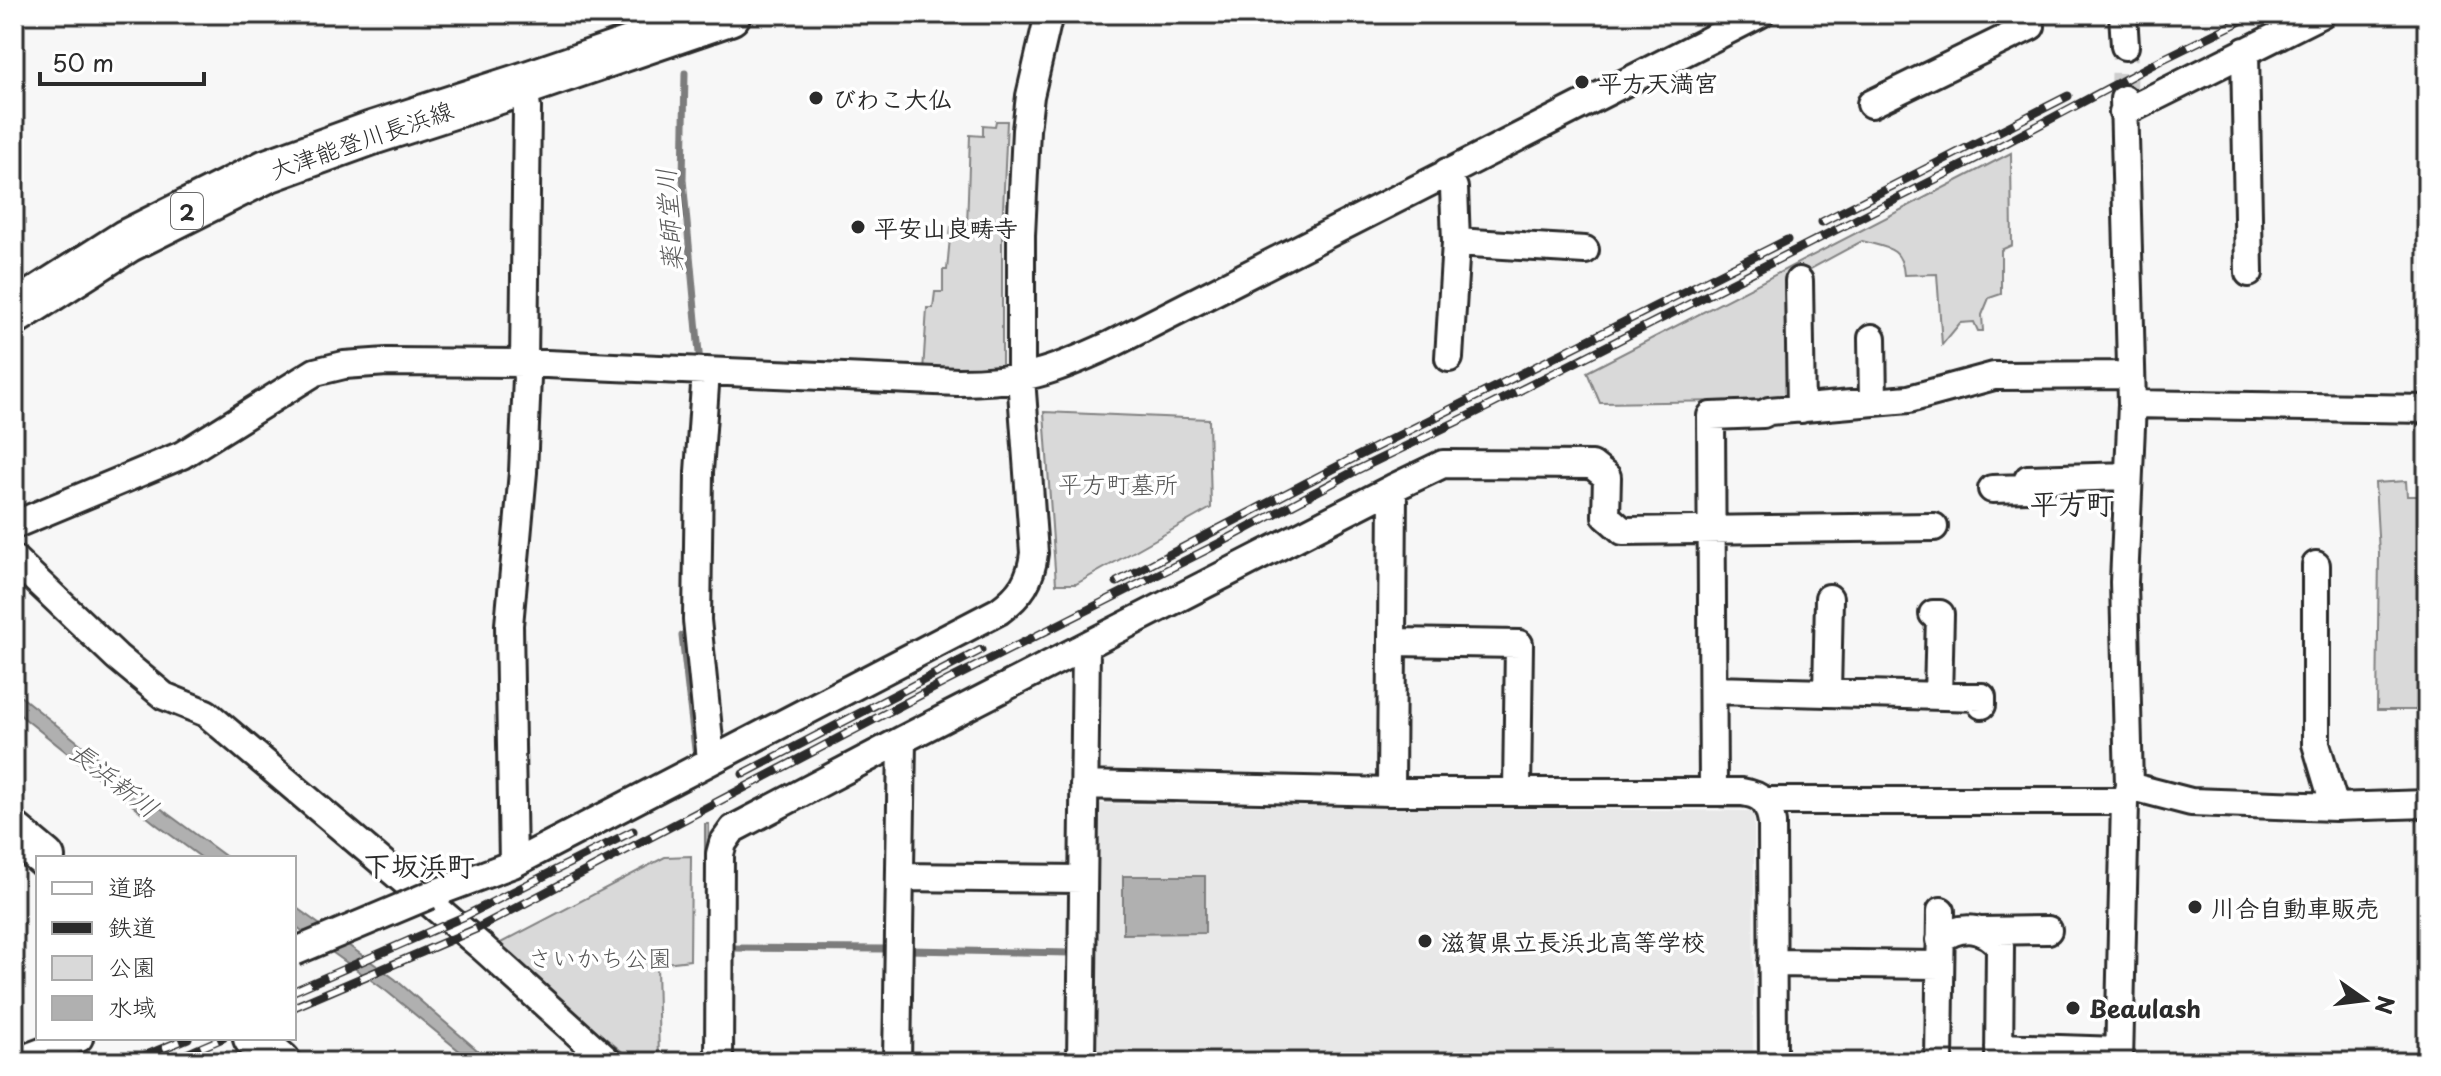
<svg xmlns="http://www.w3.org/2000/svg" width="2441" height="1076" font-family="'Playpen Sans','Klee One',sans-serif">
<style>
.built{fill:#e8e8e8}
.green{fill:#d9d9d9;stroke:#828282;stroke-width:2}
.water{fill:#b0b0b0;stroke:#7b7b7b;stroke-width:2}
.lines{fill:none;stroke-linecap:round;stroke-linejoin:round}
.stream{stroke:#7b7b7b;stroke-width:7}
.street-tunnel{stroke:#cecece;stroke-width:26;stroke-dasharray:26 13;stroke-linecap:butt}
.street-casing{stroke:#2b2b2b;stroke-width:32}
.secondary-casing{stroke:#2b2b2b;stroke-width:44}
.primary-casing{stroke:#2b2b2b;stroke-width:48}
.street{stroke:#fff;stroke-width:26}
.secondary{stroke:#fff;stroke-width:38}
.primary{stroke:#fff;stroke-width:42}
.rail-casing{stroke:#2b2b2b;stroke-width:9}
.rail{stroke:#fff;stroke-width:6;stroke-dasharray:18;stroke-linecap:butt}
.street-bridge-casing{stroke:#2b2b2b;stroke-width:32;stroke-linecap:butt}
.street-bridge{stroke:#fff;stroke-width:26}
.poi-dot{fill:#2b2b2b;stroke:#fff;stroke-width:3}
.labels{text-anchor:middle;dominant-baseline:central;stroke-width:7;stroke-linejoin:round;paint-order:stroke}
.shield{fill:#fff;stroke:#6b6b6b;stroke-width:2}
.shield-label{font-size:22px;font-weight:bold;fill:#2b2b2b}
.poi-label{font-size:24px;font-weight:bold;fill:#2b2b2b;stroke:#fff;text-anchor:start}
.street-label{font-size:24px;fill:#2b2b2b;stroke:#fff}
.park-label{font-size:24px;fill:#565656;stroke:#fff}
.water-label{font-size:26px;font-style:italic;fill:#5a5a5a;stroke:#fff}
.quarter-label{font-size:28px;font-weight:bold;fill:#2b2b2b;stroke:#fff}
</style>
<rect width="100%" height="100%" fill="#f7f7f7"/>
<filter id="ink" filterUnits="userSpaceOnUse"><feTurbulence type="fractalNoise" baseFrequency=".0125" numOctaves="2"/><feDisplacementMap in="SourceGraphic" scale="16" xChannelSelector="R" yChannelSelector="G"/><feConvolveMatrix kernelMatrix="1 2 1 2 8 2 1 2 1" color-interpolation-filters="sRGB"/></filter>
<g filter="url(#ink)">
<path class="built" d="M1100 804 1749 811 1753 814 1754 820 1753 1062H1094Z"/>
<path class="green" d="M996 121H1007L1002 232V368L923 372 927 308H933L935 292H943V270H947L951 227H967L970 135 983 136V125L995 126Z
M2011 153 2012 245 2001 250V294L1989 298 1982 315 1983 331H1978L1974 322 1960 323 1942 345 1937 274 1904 275C1902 246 1886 248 1862 241L1790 280 1791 400 1600 403 1587 372Z
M1044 412 1209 419 1211 508 1076 584H1056Z
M2406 481 2407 496H2427V710H2377L2379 553 2375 483Z
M691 856 690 960 657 964 659 1062H635L493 947 665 857Z"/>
<path class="water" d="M14 691 168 814 228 858H202L157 825 14 710Z
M705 824H709L710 944H705Z
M1123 876H1205V933L1123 934Z
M294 906 395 979 491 1062H473L385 990 294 925Z"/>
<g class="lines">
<path class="stream" d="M685 73 683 179 700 364
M682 636 695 749
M1106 799 1173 800
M1721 805H1749
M730 948 887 949
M909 950 1071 953"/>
<path class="street-tunnel" d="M2124 99 2125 46"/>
<defs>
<path id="street" d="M2123 14 2125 46
M2245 51 2249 273
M1871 104 2031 26
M2123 113 2321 14
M1447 172 1454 188 1456 242 1449 358
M1456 242 1585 250
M1799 281 1801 409
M1872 338 1873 402
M706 371 699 472 697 620 711 760
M2132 404 2427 409
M1393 488 1443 464 1592 465 1607 477 1606 516 1623 531 1934 527
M1992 489 2029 488 2028 479 2128 476
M14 525 182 455 315 372 344 365 387 362 524 363 958 382C1022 382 1052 372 1110 345L1760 14
M14 559 117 657 164 696 206 713 482 947 609 1062
M2316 565V744L2335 807
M1933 614H1940L1938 696
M1394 642 1519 644 1517 791
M1714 690 1982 697V705
M1827 693 1829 598
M1084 785 1391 792
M2129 786 2191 802 2335 807 2427 804
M1713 791 1711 416 1763 414 1769 411 1909 399 1994 376 2130 375
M1766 801H2125
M513 864 509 625 523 472 527 377 524 363 527 108 524 84
M900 877 1083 879
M430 895 513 864 999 611C1021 595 1031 580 1034 553L1021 378V235L1026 130 1030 96 1049 14
M1981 931 2048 930
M1940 940C1960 924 1984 926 2000 946L1999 1062
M1772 963 1940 965
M1999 1047 2119 1051
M15 1062 79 1038
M719 1062 720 854 723 843 733 829 902 740 1393 488 1391 792H1742C1763 795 1769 803 1772 823L1773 1062
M897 1062 902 740
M1081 1062 1086 646
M1939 1062 1941 911
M2119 1062 2125 801 2129 786 2124 582 2132 404 2124 99"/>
<path id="secondary" d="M14 832 45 858
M253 1038 281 1062"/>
<path id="primary" d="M14 313 127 241 267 171 372 133 524 84 729 14"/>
</defs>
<use href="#street" class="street-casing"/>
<use href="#secondary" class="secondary-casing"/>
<use href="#primary" class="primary-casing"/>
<use href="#street" class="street"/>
<use href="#secondary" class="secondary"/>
<use href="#primary" class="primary"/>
<defs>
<path id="rail" d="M1822 222 2068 96
M1117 582 1350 460 1787 240
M743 774 981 650
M294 991 463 917 633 831
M294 1007 478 928 947 681 1222 542 1355 471 1489 406 1987 153 2161 60 2255 14
M130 1062 188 1038
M168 1062 223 1038"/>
</defs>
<use href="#rail" class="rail-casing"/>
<use href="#rail" class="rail"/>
<defs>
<path id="street-bridge" d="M294 952 430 895"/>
</defs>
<use href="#street-bridge" class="street-bridge-casing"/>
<use href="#street-bridge" class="street-bridge"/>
</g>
</g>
<g class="poi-dot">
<circle cx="1582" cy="82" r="8"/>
<circle cx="816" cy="98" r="8"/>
<circle cx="858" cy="227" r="8"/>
<circle cx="2195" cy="907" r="8"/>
<circle cx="1425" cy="941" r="8"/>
<circle cx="2073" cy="1008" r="8"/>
</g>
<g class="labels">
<rect class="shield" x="171" y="193" width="32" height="36" rx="6"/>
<g class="shield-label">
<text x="187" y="211">2</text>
</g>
<g class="poi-label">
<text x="1598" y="82">平方天満宮</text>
<text x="832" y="98">びわこ大仏</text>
<text x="874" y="227">平安山良畴寺</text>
<text x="2211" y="907">川合自動車販売</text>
<text x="1441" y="941">滋賀県立長浜北高等学校</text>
<text x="2089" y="1008">Beaulash</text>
</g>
<g class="street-label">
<text transform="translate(361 139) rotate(-19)">大津能登川長浜線</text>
</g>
<g class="park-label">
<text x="1118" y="483">平方町墓所</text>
<text x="600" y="957">さいかち公園</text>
</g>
<g class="water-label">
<text transform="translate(668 220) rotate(-94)">薬師堂川</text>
<text transform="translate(115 779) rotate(38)">長浜新川</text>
</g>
<g class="quarter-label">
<text x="2072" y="502">平方町</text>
<text x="419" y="864">下坂浜町</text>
</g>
</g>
<rect width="2441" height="1076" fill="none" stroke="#fff" stroke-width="48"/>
<rect x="24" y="24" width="2393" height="1028" fill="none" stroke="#2b2b2b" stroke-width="3" filter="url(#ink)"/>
<rect x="36" y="856" width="260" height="184" fill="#ffffff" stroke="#aaaaaa" stroke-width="2"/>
<rect x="52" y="882" width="40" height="12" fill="#ffffff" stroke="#aaaaaa" stroke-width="2"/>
<text x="108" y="896" font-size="24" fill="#2b2b2b">道路</text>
<rect x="52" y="922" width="40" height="12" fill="#2b2b2b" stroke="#aaaaaa" stroke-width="2"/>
<text x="108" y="936" font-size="24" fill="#2b2b2b">鉄道</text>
<rect x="52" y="956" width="40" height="24" fill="#d9d9d9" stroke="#aaaaaa" stroke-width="2"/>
<text x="108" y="976" font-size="24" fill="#2b2b2b">公園</text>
<rect x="52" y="996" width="40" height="24" fill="#b0b0b0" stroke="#aaaaaa" stroke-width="2"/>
<text x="108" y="1016" font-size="24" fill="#2b2b2b">水域</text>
<g transform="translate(2365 1000) rotate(104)" stroke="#ffffff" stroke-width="6" paint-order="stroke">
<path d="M0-6L14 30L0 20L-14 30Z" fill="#2b2b2b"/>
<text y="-12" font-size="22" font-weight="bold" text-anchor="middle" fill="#2b2b2b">N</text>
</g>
<path d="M40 72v12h164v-12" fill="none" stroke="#2b2b2b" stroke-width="4"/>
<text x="52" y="72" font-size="24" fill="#2b2b2b" stroke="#ffffff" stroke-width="6" paint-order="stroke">50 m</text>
</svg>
